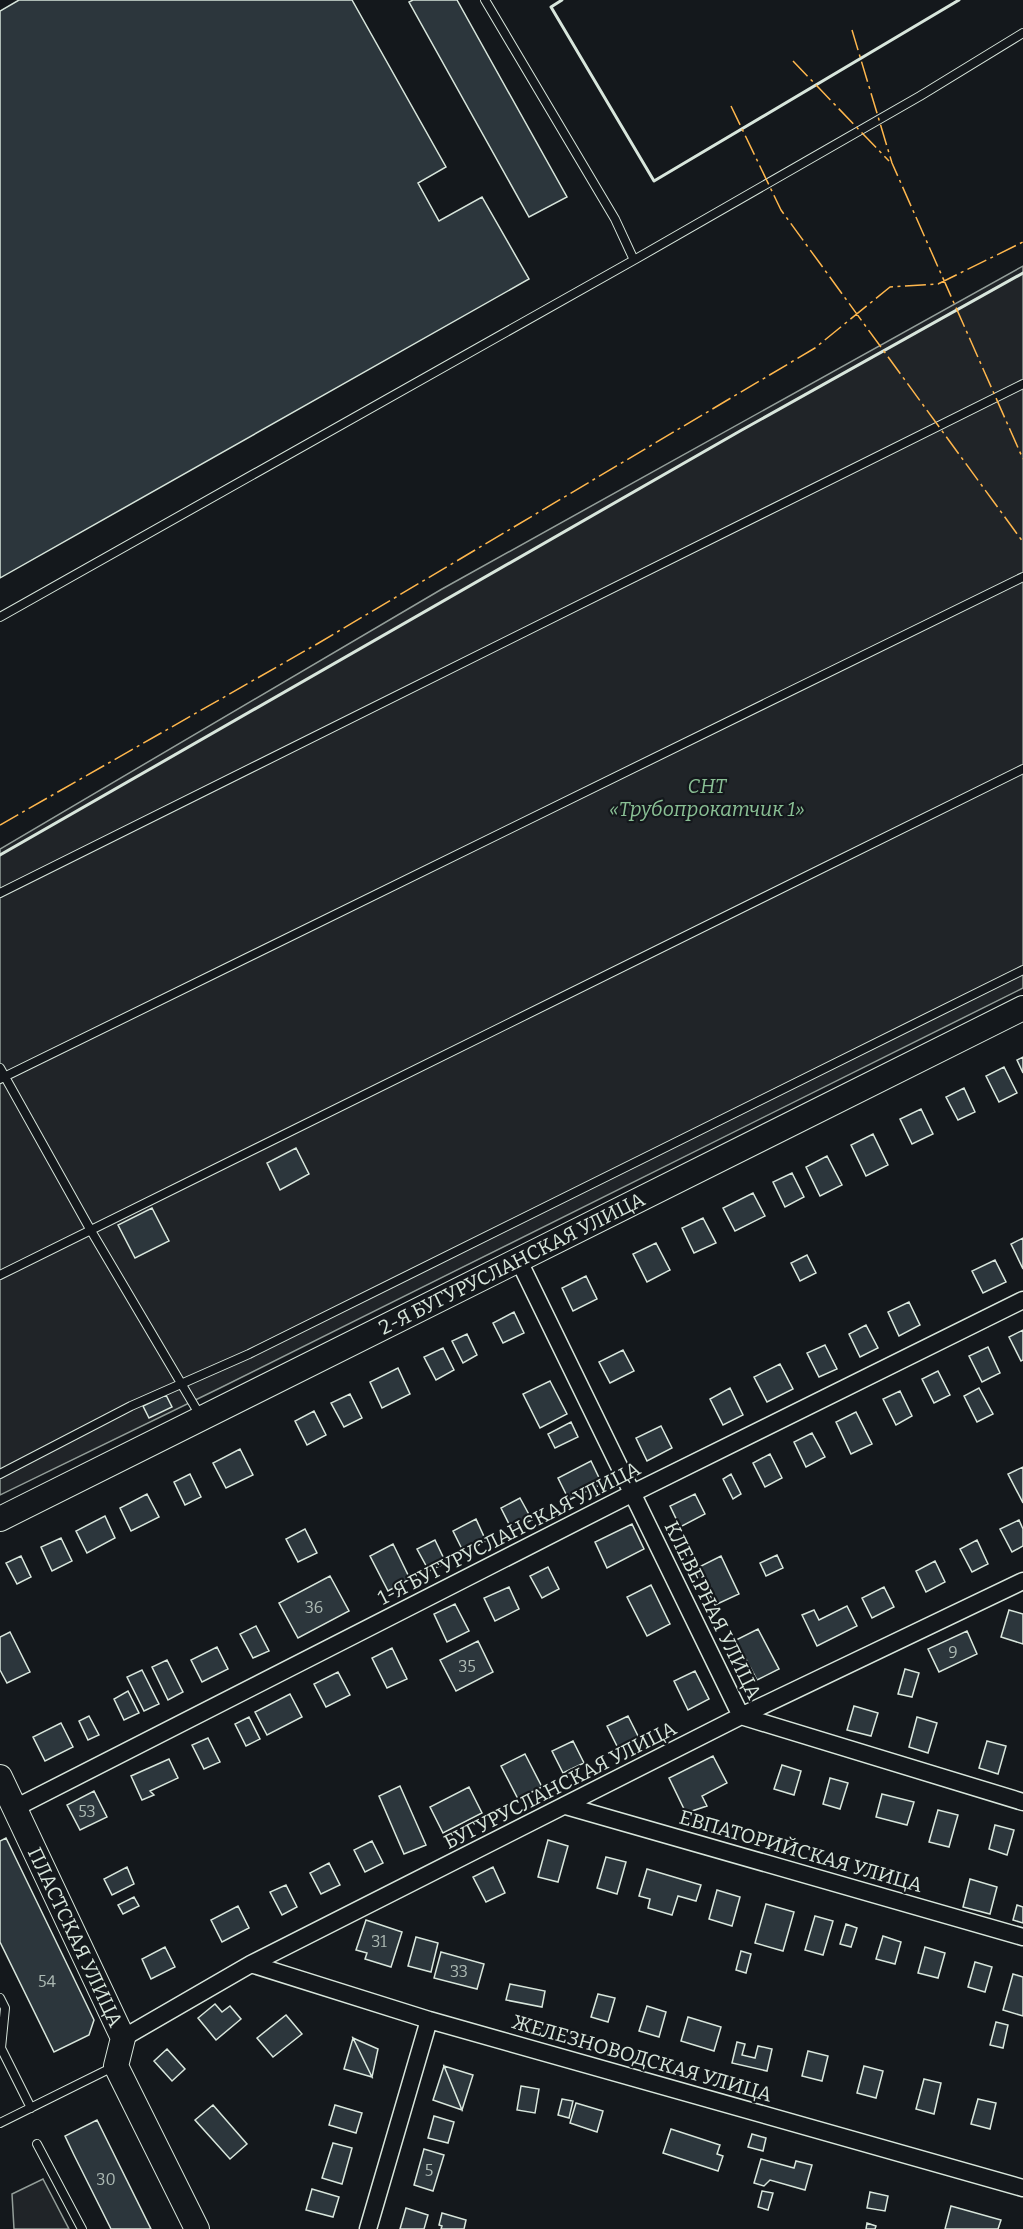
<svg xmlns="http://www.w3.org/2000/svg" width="1023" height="2229" font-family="Bitter,serif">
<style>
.green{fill:#202428;stroke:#939e99;stroke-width:1.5}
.building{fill:#2c363c;stroke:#d8e6dc;stroke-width:1.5}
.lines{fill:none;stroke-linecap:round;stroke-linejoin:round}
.lane-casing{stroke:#d8e6dc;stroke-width:10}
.street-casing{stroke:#d8e6dc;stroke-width:19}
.secondary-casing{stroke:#d8e6dc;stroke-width:26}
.lane{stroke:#14181c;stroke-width:8}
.street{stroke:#14181c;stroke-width:16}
.secondary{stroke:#14181c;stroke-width:24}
.wall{stroke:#d8e6dc;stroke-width:3}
.power{stroke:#ffb74d;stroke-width:1.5;stroke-dasharray:21 4.5 3 4.5;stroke-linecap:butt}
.labels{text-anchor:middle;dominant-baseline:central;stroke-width:4.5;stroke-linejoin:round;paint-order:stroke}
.number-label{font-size:16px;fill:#adbab4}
.park-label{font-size:20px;font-style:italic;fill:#8ac095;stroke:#14181c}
.street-label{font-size:20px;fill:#d8e6dc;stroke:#14181c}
</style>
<rect width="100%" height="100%" fill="#14181c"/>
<path class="green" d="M1023 266V988L220 1388 0 1495V849L442 589Z
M43 2179 69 2229H14L12 2194Z"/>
<path class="building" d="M19 0H352L446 167 418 183 439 221 482 197 529 279 0 578V11Z
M413 0H457L567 197 529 217 409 2Z
M1023 1057V1073L1017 1060Z
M1004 1067 1017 1093 999 1102 986 1076Z
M964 1088 975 1112 958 1120 946 1097Z
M921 1109 933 1134 912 1144 900 1119Z
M873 1134 888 1165 866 1176 851 1145Z
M296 1148 309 1174 280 1190 267 1163Z
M827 1156 842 1185 820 1196 806 1167Z
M792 1173 804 1197 785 1207 773 1182Z
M753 1193 765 1216 735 1231 723 1208Z
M152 1208 169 1241 135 1258 118 1225Z
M703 1218 716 1243 694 1253 682 1228Z
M1023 1238V1269L1011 1244Z
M656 1243 670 1270 647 1282 633 1254Z
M807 1255 816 1273 800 1281 791 1263Z
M995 1260 1006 1282 983 1293 972 1271Z
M586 1276 597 1299 573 1311 562 1288Z
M909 1302 920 1325 899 1336 888 1312Z
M514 1312 524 1333 503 1343 493 1323Z
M866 1325 878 1348 860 1357 849 1334Z
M1023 1330V1360L1021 1361 1009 1337Z
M467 1334 477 1355 463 1363 452 1341Z
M825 1345 837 1369 819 1377 807 1353Z
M988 1347 1000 1373 982 1382 969 1356Z
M443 1348 454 1370 436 1380 424 1357Z
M623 1350 634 1371 610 1383 599 1362Z
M780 1364 793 1389 767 1402 754 1377Z
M398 1368 410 1394 382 1408 370 1382Z
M938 1371 950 1395 934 1403 922 1379Z
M550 1381 567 1414 540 1428 523 1394Z
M730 1388 743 1415 723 1425 710 1399Z
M979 1388 993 1414 977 1422 964 1396Z
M900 1391 912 1416 896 1425 883 1399Z
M350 1394 362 1418 344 1427 331 1403Z
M166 1395 172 1407 149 1418 143 1406Z
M314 1411 326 1435 307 1445 295 1421Z
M856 1412 872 1444 851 1454 836 1422Z
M571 1422 578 1437 555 1448 548 1434Z
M661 1426 672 1448 647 1461 636 1438Z
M812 1433 825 1457 806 1467 794 1442Z
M240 1449 253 1475 226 1488 213 1463Z
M770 1454 782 1478 765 1487 753 1463Z
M591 1461 602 1484 569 1500 558 1478Z
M1023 1467V1503L1008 1474Z
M190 1474 201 1497 185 1505 174 1482Z
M731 1474 741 1494 733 1499 723 1479Z
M147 1494 159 1517 131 1531 120 1508Z
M695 1494 705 1514 680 1527 670 1506Z
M520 1498 532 1520 512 1530 501 1508Z
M105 1516 115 1538 87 1553 76 1531Z
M476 1519 486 1541 464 1553 453 1531Z
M1019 1520 1023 1529V1546L1012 1552 1000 1529Z
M632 1524 644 1549 607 1568 595 1542Z
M305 1529 317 1553 298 1562 286 1539Z
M61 1538 72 1561 52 1571 41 1547Z
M435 1540 446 1563 429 1571 417 1549Z
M977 1540 988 1564 972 1572 960 1549Z
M393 1544 410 1579 388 1591 370 1556Z
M777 1555 783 1568 766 1576 760 1563Z
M21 1556 31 1577 17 1584 6 1563Z
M721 1556 739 1594 715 1605 697 1568Z
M935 1561 945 1582 926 1592 916 1571Z
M548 1567 559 1589 542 1598 530 1576Z
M330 1576 349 1611 298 1638 279 1603Z
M651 1585 670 1624 647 1636 627 1597Z
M509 1587 519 1609 495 1621 484 1598Z
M884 1587 894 1607 872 1618 862 1598Z
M455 1604 469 1631 447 1642 434 1614Z
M847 1606 857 1626 817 1646 802 1615 814 1610 819 1620Z
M1009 1610 1023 1614V1644L1001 1637Z
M256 1626 269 1651 253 1658 240 1634Z
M758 1629 779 1669 757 1680 736 1640Z
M967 1631 977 1654 939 1672 928 1649Z
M10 1632 30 1672 7 1683 0 1670V1637Z
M478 1641 493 1672 456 1691 440 1660Z
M217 1647 228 1669 202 1682 191 1660Z
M392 1648 407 1679 387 1688 372 1658Z
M167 1660 183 1692 168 1700 152 1667Z
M905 1669 919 1673 912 1697 898 1694Z
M142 1670 159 1704 144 1711 127 1677Z
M695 1671 709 1699 688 1710 674 1681Z
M338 1672 350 1695 326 1707 314 1684Z
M128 1691 139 1713 124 1720 114 1699Z
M290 1694 302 1717 267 1735 255 1712Z
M854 1706 878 1713 871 1736 847 1730Z
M89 1716 99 1735 88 1740 79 1721Z
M628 1716 639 1738 618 1748 607 1726Z
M249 1717 260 1739 246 1746 235 1724Z
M917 1717 937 1723 928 1753 909 1747Z
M61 1723 73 1747 45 1761 33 1737Z
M208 1738 220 1762 204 1769 192 1745Z
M573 1741 584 1763 563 1773 552 1751Z
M987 1741 1006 1746 998 1774 979 1768Z
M525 1754 542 1787 518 1799 501 1766Z
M713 1756 727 1783 702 1796 707 1806 686 1813 669 1778Z
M169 1759 178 1778 150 1791 154 1795 142 1800 131 1776Z
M782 1765 801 1771 794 1795 774 1789Z
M830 1778 848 1783 840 1809 823 1804Z
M400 1786 426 1845 404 1854 379 1796Z
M469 1787 482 1813 443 1833 430 1807Z
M94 1791 107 1817 80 1830 67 1805Z
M882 1794 914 1802 907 1825 876 1817Z
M938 1810 958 1815 949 1847 929 1842Z
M995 1825 1014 1830 1007 1855 989 1849Z
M6 1838 94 2020 89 2035 54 2052 0 1942V1841Z
M548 1840 568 1846 558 1882 538 1877Z
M372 1841 383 1863 365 1872 354 1850Z
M606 1857 626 1862 617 1894 597 1888Z
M329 1863 340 1885 321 1894 310 1873Z
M127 1867 134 1884 112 1895 104 1879Z
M493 1867 505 1893 486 1902 473 1877Z
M647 1869 701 1885 696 1901 678 1896 672 1915 648 1908 650 1899 639 1896Z
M970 1879 997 1887 990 1914 963 1907Z
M286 1885 297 1907 282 1915 270 1892Z
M717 1890 740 1897 732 1926 709 1919Z
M134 1897 139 1906 123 1914 118 1905Z
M766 1904 794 1912 783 1951 755 1943Z
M1017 1905 1023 1907V1923L1013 1920Z
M238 1906 249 1928 222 1942 211 1920Z
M815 1916 833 1921 823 1955 805 1950Z
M366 1920 402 1932 391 1967 365 1959 367 1953 356 1950Z
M846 1924 857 1928 851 1947 840 1944Z
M883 1936 901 1942 895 1964 876 1959Z
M416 1937 438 1943 431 1972 408 1966Z
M165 1947 175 1967 151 1979 142 1959Z
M925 1947 945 1953 938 1978 918 1973Z
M741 1951 751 1954 746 1973 736 1970Z
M441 1952 484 1964 477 1989 434 1978Z
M975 1962 992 1967 985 1992 968 1987Z
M1013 1974 1023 1977V2016L1003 2010Z
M510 1984 545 1991 542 2007 506 2000Z
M598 1994 615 1998 608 2022 591 2017Z
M215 2004 222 2012 230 2006 241 2019 216 2040 198 2018Z
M647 2006 666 2012 659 2037 639 2031Z
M286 2015 302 2034 273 2057 257 2038Z
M688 2017 721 2027 714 2051 681 2041Z
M996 2022 1008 2025 1003 2048 990 2045Z
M353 2038 372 2077 344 2069Z
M353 2038 378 2049 372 2077Z
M737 2042 745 2044 742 2055 755 2058 758 2046 772 2049 767 2071 732 2063Z
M167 2049 185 2069 172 2081 154 2061Z
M808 2051 828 2056 822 2081 802 2076Z
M444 2066 462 2110 433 2100Z
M444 2066 473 2075 462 2110Z
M864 2066 883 2071 876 2098 857 2093Z
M924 2079 941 2083 934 2114 916 2109Z
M521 2086 539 2089 535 2113 517 2110Z
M562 2099 573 2101 569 2118 558 2115Z
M978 2099 996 2103 990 2129 971 2124Z
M576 2103 603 2111 597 2132 570 2123Z
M213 2105 247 2144 230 2159 195 2120Z
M335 2105 362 2113 356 2133 329 2125Z
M434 2116 454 2122 448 2143 428 2138Z
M97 2120 151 2229H111L74 2155 65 2136Z
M671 2129 720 2145 717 2154 723 2156 718 2171 663 2153Z
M752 2134 766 2138 763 2151 748 2147Z
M333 2143 352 2148 342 2184 322 2178Z
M424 2149 444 2155 433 2191 414 2185Z
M761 2159 794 2168 796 2161 812 2165 805 2190 770 2180 764 2186 754 2183Z
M312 2189 339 2197 333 2217 306 2210Z
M762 2191 773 2193 768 2210 758 2207Z
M870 2192 888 2196 885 2211 867 2208Z
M951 2206 1001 2220 998 2229H945Z
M406 2208 428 2215 424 2229H400Z
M442 2213 466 2220 464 2229H441L442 2226 439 2225Z
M867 2223 876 2226 875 2229H866Z"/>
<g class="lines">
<defs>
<path id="lane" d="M634 260 920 96 1023 33
M0 617 634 260 615 219 485 0
M0 893 1023 384
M0 1068 90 1229 201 1417
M0 1079 1023 577
M0 1275 1023 769
M0 1474 131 1406 249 1354 1023 970
M0 1998 5 2008 1 2048 31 2108
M0 2123 115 2066
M37 2144 82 2229"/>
<path id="street" d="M518 1259 741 1716 1023 1802
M566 1806 1023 1937
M15 1808 633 1493 1023 1300
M251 1964 429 2020 1023 2188
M123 2038 251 1964 741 1716 1023 1581
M368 2229 429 2020"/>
<g id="secondary">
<path id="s1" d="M0 1519 1023 1008"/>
<path id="s2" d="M0 1777 123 2038 116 2066 197 2229"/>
</g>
</defs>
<use href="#lane" class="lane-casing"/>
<use href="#street" class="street-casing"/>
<use href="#secondary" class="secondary-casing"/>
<use href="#lane" class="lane"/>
<use href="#street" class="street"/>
<use href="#secondary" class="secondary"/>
<path class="wall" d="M562 0 551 7 654 181 959 0
M0 855 740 431 1023 273"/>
<path class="power" d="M852 30 892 163 1023 459
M793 61 889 161
M731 106 781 210 1023 542
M0 825 317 644 815 348 890 287 938 284 1023 242"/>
</g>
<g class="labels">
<g class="number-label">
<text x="314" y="1607">36</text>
<text x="953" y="1652">9</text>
<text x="467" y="1666">35</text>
<text x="87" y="1811">53</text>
<text x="379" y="1941">31</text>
<text x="459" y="1971">33</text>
<text x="47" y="1981">54</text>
<text x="429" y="2170">5</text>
<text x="106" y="2179">30</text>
</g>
<g class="park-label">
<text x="707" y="786">СНТ<tspan x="707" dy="23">«Трубопрокатчик 1»</tspan></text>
</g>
<g class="street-label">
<text stroke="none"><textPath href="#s1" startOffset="572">2-Я БУГУРУСЛАНСКАЯ УЛИЦА</textPath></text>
<text transform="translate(509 1533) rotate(-27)">1-Я БУГУРУСЛАНСКАЯ УЛИЦА</text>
<text transform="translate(713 1610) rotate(64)">КЛЕВЕРНАЯ УЛИЦА</text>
<text transform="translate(560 1785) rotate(-27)">БУГУРУСЛАНСКАЯ УЛИЦА</text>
<text transform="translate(801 1851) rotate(16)">ЕВПАТОРИЙСКАЯ УЛИЦА</text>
<text stroke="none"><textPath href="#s2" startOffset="177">ПЛАСТСКАЯ УЛИЦА</textPath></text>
<text transform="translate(642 2058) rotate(16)">ЖЕЛЕЗНОВОДСКАЯ УЛИЦА</text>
</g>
</g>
</svg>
